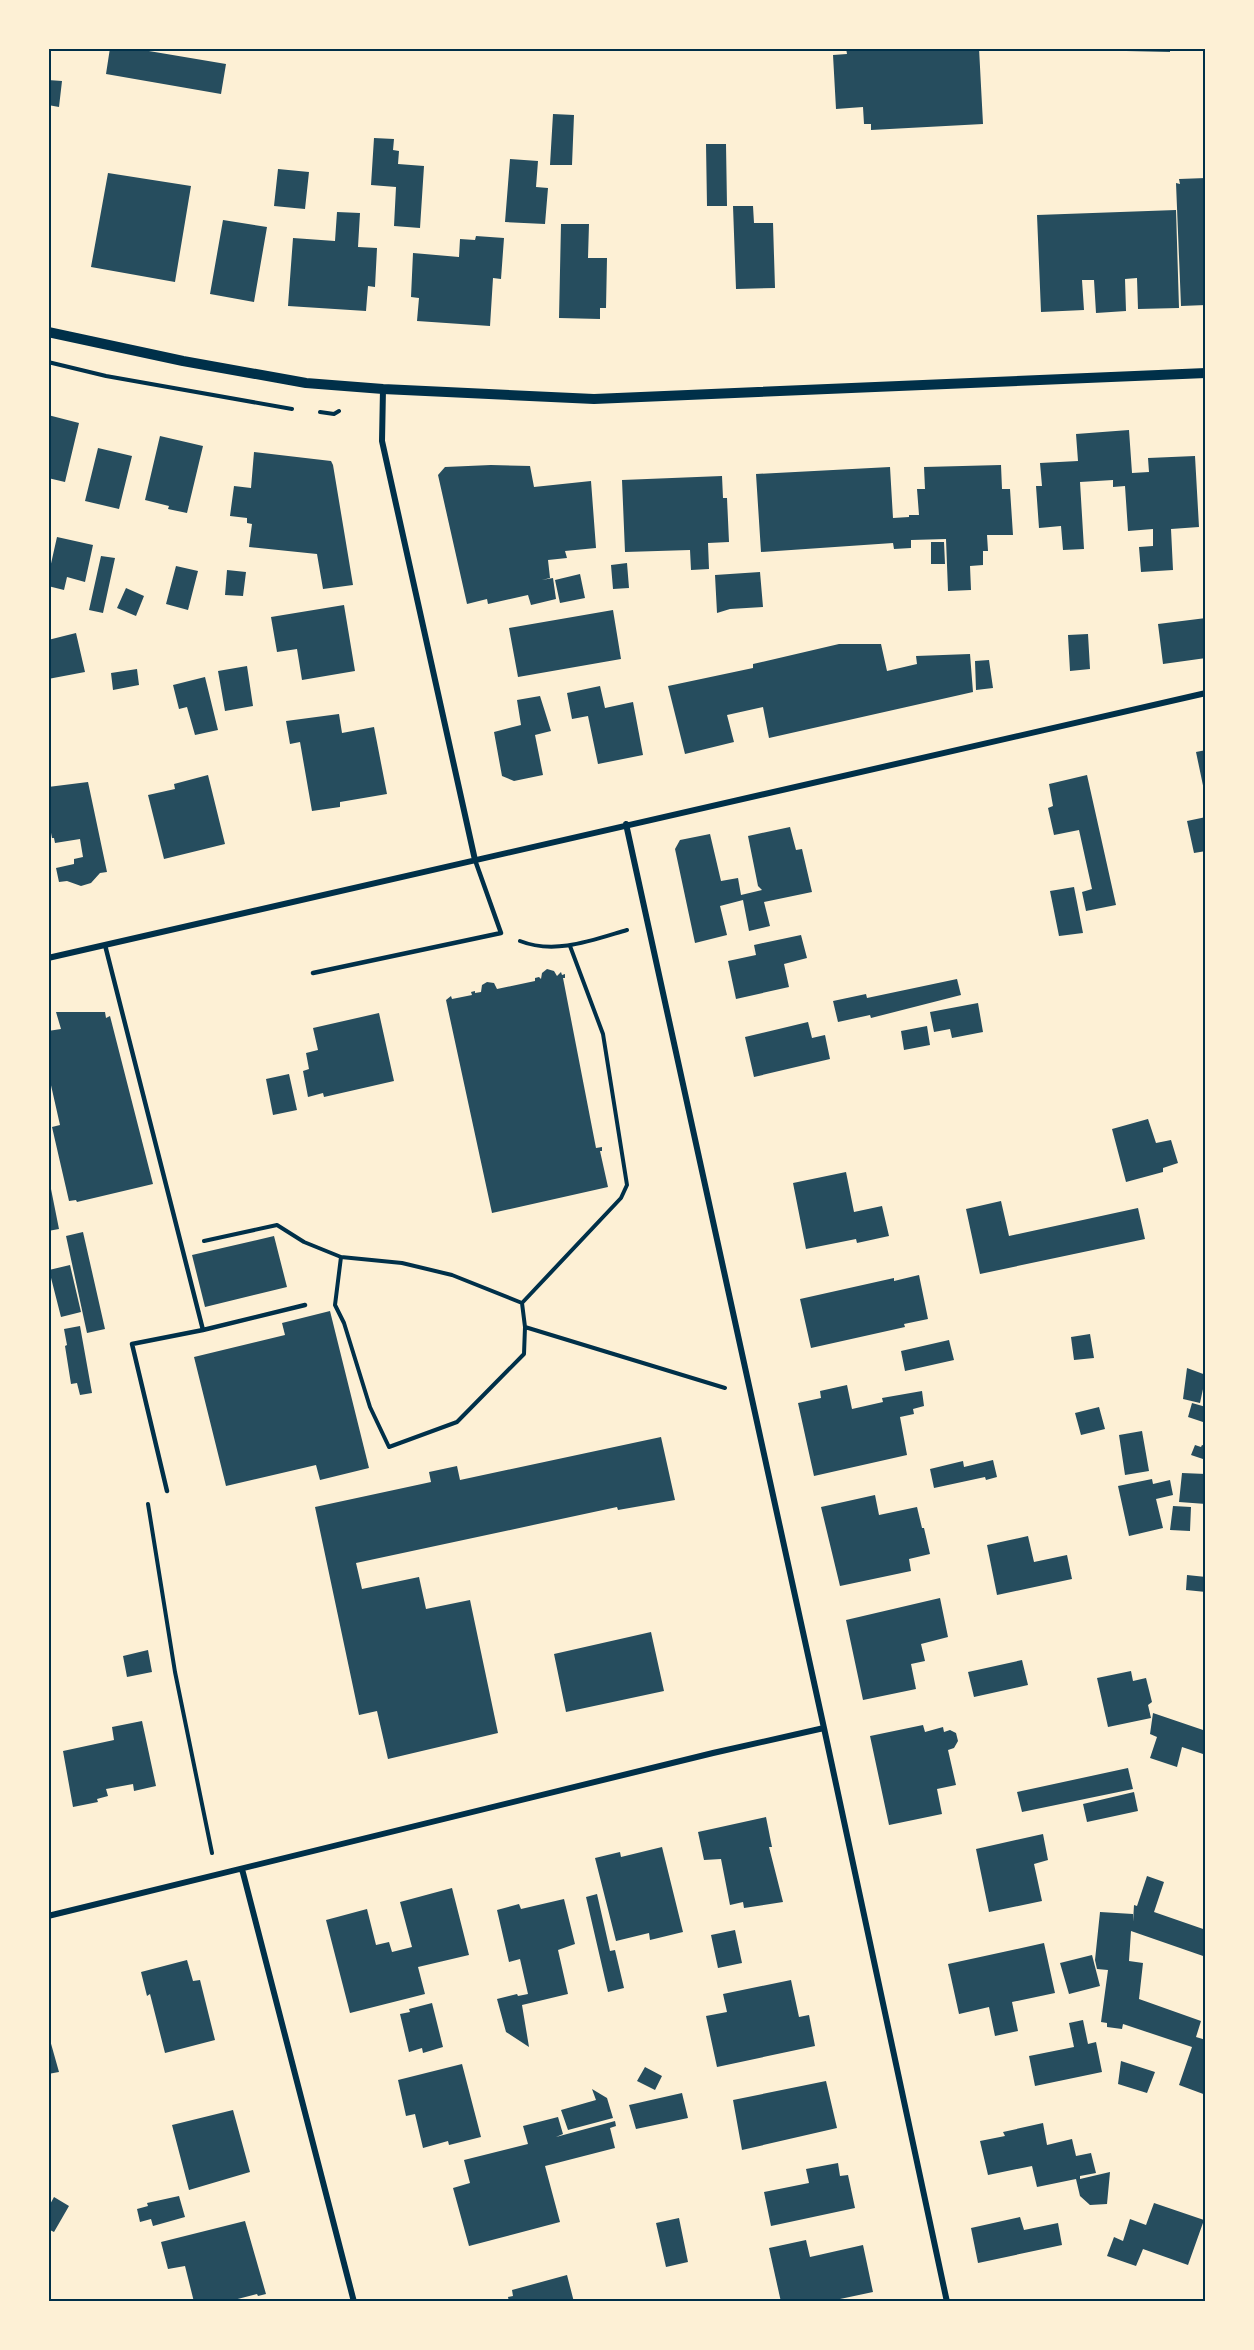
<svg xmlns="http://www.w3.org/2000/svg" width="1254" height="2350" font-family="'DM Sans',sans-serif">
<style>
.building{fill:#264d5e}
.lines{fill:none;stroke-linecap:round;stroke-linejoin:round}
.path{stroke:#003049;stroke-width:4}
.service{stroke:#003049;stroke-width:4.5}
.minor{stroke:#003049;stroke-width:6}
.tertiary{stroke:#003049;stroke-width:10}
.neatline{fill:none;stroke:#003049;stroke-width:2}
</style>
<rect width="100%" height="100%" fill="#fdf0d5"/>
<path class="building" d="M110 48H131L226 64 221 94 106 74Z
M846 48H903V51L979 48 983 124 871 130V124H864L863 107 836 109 833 55 847 54Z
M1124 48H1170V52L1126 51Z
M48 80 62 81 59 107 48 105Z
M553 114 574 115 572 165H550Z
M374 138 394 139 393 150 399 151 398 164 424 166 420 228 394 226 396 187 371 185Z
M706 144H726L727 206H707Z
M510 159 538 161 536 187 548 188 545 224 505 222Z
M278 169 309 172 305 209 274 206Z
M108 173 191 186 175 282 91 267Z
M1206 178V305L1181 306 1176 183 1180 184 1179 179Z
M733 206H753L754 223H773L775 288 736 289Z
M1176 210 1179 308 1138 309 1137 278 1125 279 1126 311 1096 313 1094 280H1082L1084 310 1041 312 1037 215Z
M337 212 360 213 358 247 377 248 375 287 368 286 366 311 288 306 293 238 335 241Z
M223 220 267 227 254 302 210 294Z
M561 224H589L588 258H607L606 308H600V319L559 318Z
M476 236 504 238 501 279 493 278 490 326 417 321 419 298 411 297 413 253 459 257 460 239 475 240Z
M48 415 79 423 65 482 48 478Z
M1129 430 1132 473 1149 472 1148 458 1195 456 1199 527 1171 529 1173 570 1141 572 1139 547 1153 546V529L1128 531 1125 486 1113 487V480L1080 482 1084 549 1063 550 1061 526 1039 528 1036 486H1042L1040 463 1078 461 1076 434Z
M160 436 203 446 187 513 168 509 169 506 145 500Z
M98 448 132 456 119 509 85 501Z
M254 452 331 461 333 465 353 585 323 589 317 554 249 547 252 524 247 523V518L230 516 234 486 251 488Z
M491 465 530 466 534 487 591 481 596 548 565 551 567 558 548 560 550 578 542 580 553 578 556 599 531 605 528 595 488 604 487 599 467 604 438 475 445 467Z
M1001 465 1002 489H1010L1013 535H987L988 551H983V565L970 566 971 590 948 591 946 539 911 540V548L894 549 893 543 761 552 756 474 890 467 893 518 909 517V515H919L917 489H925L924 467Z
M722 476 723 498H727L729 542 708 543 709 569 691 570 690 550 625 552 622 480Z
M57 537 93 545 85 582 67 577 64 590 48 586V577Z
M931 542H944L945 564H931Z
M101 556 115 558 103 613 89 610Z
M627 563 629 588 613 589 611 565Z
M176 566 198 571 188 610 166 604Z
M227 570 246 572 243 596 225 595Z
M760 572 763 607 730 609 717 613 715 575Z
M580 574 585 598 560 603 555 580Z
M126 588 144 596 136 616 117 608Z
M344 605 355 671 302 680 297 649 277 652 271 617Z
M613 610 621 659 518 677 509 628Z
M1206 618V658L1163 664 1158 624Z
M76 633 85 672 48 679V640Z
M1088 634 1090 669 1070 671 1068 635Z
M839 644H881L887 671 917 664 916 656 970 654 973 692 769 738 763 707 727 715 734 742 685 754 668 686 753 668V664Z
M989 660 993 688 976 690 975 661Z
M247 666 253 706 225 711 218 671Z
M137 669 139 685 113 690 111 673Z
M205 677 218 730 195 735 187 707 179 709 173 685Z
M600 686 605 708 633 702 643 755 598 764 588 716 572 719 567 693Z
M540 696 551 731 535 735 543 775 514 781 502 776 494 732 521 725 517 700Z
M339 714 342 733 374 727 387 794 340 802V807L312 811 300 742 290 744 286 721Z
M1206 750V795H1205L1196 752Z
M208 775 225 844 164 859 148 795 175 789 174 784Z
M1087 775 1116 905 1086 911 1082 892 1092 889 1079 830 1054 835 1048 808 1053 806 1049 784Z
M88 782 107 872 100 873 91 883 81 886 67 881 59 882 56 868 74 864V859L83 857 80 839 55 843 54 838H52L48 817V787Z
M1206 817V851L1194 853 1187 821Z
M790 827 796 850 802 849 812 892 764 902 770 926 749 931 743 900 720 906 727 935 695 943 675 849 680 840 710 834 721 881 738 878 741 895 762 890 758 886 748 836Z
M1074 887 1083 933 1059 936 1050 891Z
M801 935 807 958 784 964 789 987 736 999 728 961 756 955 754 945Z
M547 969 554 971 557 976 561 972 562 975 565 974V978H563L596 1148 602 1147V1151H600L608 1187 492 1213 446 1000 451 996 452 999 472 995 471 992 475 991V993L481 992 482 985 487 982 494 983 497 989 535 981V978L539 977 541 979 542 973Z
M957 979 961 995 871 1018 870 1015 838 1022 833 1001 866 994 867 998Z
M978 1003 983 1032 952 1038 950 1029 934 1032 930 1012Z
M56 1012H105L106 1018 110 1016 153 1184 77 1202 76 1200 69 1201 52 1127 60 1125 48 1072V1031L61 1029Z
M379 1013 394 1081 324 1097 323 1093 308 1097 303 1071 309 1069 306 1053 318 1050 313 1028Z
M808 1022 812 1038 825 1035 830 1059 754 1077 745 1037Z
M927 1026 930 1045 904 1050 901 1031Z
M289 1074 297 1110 273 1115 266 1079Z
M1148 1119 1156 1143 1171 1140 1178 1163 1163 1168V1172L1126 1182 1112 1129Z
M846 1172 854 1212 882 1206 889 1236 857 1243 856 1239 806 1249 793 1183Z
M48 1174 59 1229 48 1231Z
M1001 1201 1009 1236 1138 1208 1145 1239 980 1274 966 1209Z
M83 1232 105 1329 87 1333 66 1236Z
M274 1236 287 1287 205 1307 192 1255Z
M70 1265 81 1312 61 1317 49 1270Z
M919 1275 928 1319 904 1324 905 1327 811 1348 800 1299 894 1278V1281Z
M330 1311 369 1468 320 1480 316 1465 226 1486 194 1357 285 1335 282 1323Z
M80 1326 92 1393 80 1395 77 1383 71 1384 65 1346 67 1345 64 1329Z
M1090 1334 1094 1358 1074 1360 1071 1337Z
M949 1340 954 1360 905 1371 901 1351Z
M1187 1368 1206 1375 1200 1403 1183 1399Z
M847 1385 852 1409 883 1402 882 1398 922 1391 924 1406 913 1409 914 1414 900 1417 907 1455 814 1476 798 1403 821 1398 820 1391Z
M1192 1403 1206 1407V1423L1188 1417Z
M1099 1407 1105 1429 1081 1435 1075 1413Z
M1142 1431 1149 1471 1125 1475 1119 1435Z
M661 1437 675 1500 618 1510 617 1507 356 1563 362 1589 419 1577 426 1609 470 1600 498 1733 388 1759 377 1711 359 1715 315 1507 431 1482 429 1472 457 1466 460 1480Z
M1195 1445 1201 1447 1202 1445 1206 1446V1460L1191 1455Z
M993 1460 997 1477 986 1480 985 1477 934 1488 930 1469 963 1461 964 1467Z
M1182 1473 1206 1474V1504L1179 1502Z
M1152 1479 1153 1484 1170 1480 1173 1495 1156 1499 1163 1528 1129 1536 1118 1486Z
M875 1495 879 1515 917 1507 922 1528H924L930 1554 909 1559 911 1571 840 1586 821 1507Z
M1173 1506 1191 1507 1190 1531 1170 1530Z
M1028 1536 1034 1562 1067 1555 1072 1579 997 1595 987 1545Z
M1187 1575 1206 1577V1592L1186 1590Z
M940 1598 948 1637 921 1644 925 1661 911 1664 916 1689 863 1700 846 1620Z
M651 1632 664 1691 566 1712 554 1654Z
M148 1650 152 1672 127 1677 123 1656Z
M1022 1660 1028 1685 974 1697 968 1672Z
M1131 1671 1133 1681 1146 1678 1152 1702 1148 1705 1151 1718 1108 1727 1097 1678Z
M1153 1713 1206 1731V1755L1182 1747 1177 1767 1150 1758 1157 1737 1150 1734Z
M142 1721 156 1786 134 1791 133 1784 106 1789 108 1796 97 1799 98 1802 73 1807 63 1751 114 1740 112 1727Z
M923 1725 925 1732 943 1727 944 1732 950 1730 956 1733 958 1741 954 1748 948 1750 956 1785 937 1789 942 1814 889 1825 870 1736Z
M1128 1768 1133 1789 1022 1812 1017 1792Z
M1134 1792 1138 1811 1087 1822 1083 1804Z
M766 1817 772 1847H769L783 1902 744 1908 743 1902 730 1905 721 1859 704 1860 698 1832Z
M1043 1834 1048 1860 1034 1864 1042 1901 989 1912 976 1849Z
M662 1847 683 1932 650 1940 649 1933 616 1941 595 1858 620 1852 621 1857Z
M1147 1876 1164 1882 1154 1912 1206 1930V1957L1131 1931 1129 1961 1143 1963 1139 1999 1201 2021 1196 2037 1206 2040V2095L1179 2085 1192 2047 1123 2024 1122 2029 1107 2027V2023L1101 2022 1108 1970 1097 1969 1095 1960 1100 1912 1133 1914V1922L1134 1905 1137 1906Z
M452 1888 469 1955 418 1967 425 1994 350 2013 326 1920 367 1909 376 1945 389 1942 392 1952 412 1947 400 1902Z
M597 1894 610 1951 615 1950 624 1988 608 1992 586 1897Z
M564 1899 575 1944 558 1950 568 1994 522 2005 529 2047 506 2032 497 1999 517 1994 518 1996 528 1994 520 1959 509 1962 497 1910 519 1904 521 1909Z
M735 1930 742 1963 718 1968 711 1935Z
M1044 1943 1055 1993 1012 2002 1018 2031 995 2036 989 2007 959 2014 948 1964Z
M1092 1955 1100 1986 1069 1994 1060 1963Z
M187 1960 193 1981 200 1980 215 2040 165 2053 150 1994 147 1996 141 1972Z
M791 1980 799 2017 809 2015 815 2046 717 2067 706 2016 727 2012 723 1994Z
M432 2003 443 2047 423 2053 422 2048 409 2052 400 2014 410 2012 409 2009Z
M1083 2020 1088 2044 1096 2042 1102 2072 1035 2086 1029 2056 1074 2047 1069 2023Z
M48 2033 59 2072 48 2074Z
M1121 2061 1155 2072 1147 2093 1118 2084Z
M462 2064 481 2137 449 2145 448 2141 423 2148 415 2114 406 2116 398 2080Z
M645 2067 662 2076 655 2090 637 2081Z
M826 2081 837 2128 742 2150 733 2100Z
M592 2089 607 2098 613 2118 568 2130 561 2110 596 2100Z
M682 2093 688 2118 636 2129 629 2105Z
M233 2110 250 2172 189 2190 172 2125Z
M558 2117 563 2134 556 2137 615 2121 616 2126 610 2128 615 2148 545 2166 560 2222 469 2246 453 2188 470 2183 464 2160 528 2144 523 2126Z
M1043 2123 1047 2145 1072 2139 1076 2156 1091 2153 1096 2173 1080 2176V2179L1110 2172 1107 2204 1090 2205 1080 2196 1076 2179 1037 2187 1032 2166 988 2175 980 2141 1005 2136 1003 2132Z
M838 2163 840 2176 848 2175 855 2208 771 2226 764 2192 809 2183 806 2169Z
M179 2196 185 2217 153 2226 151 2219 140 2222 137 2209 148 2206 147 2203Z
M54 2197 69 2206 54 2232 48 2229V2208Z
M1154 2203 1204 2220 1188 2265 1143 2249 1136 2266 1107 2256 1114 2237 1123 2241 1130 2219 1146 2225Z
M1020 2217 1024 2230 1058 2223 1062 2245 978 2263 971 2228Z
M679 2218 688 2262 666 2267 656 2223Z
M245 2221 266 2294 258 2296 257 2294 226 2302H194L185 2266 168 2269 161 2242Z
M806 2240 810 2257 863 2245 873 2292 840 2299 841 2302H781L769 2248Z
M567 2275 574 2302H509L508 2297 513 2296 512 2290Z"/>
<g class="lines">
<path class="path" d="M48 362 106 376 292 409
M320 412 334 414 339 411
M520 941C555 955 593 940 627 930
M570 946 603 1034 627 1185 621 1198 522 1303 525 1327 725 1388
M204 1241 277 1225 304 1242 341 1257 402 1263 452 1275 522 1303
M341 1257 335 1305 344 1323 370 1407 389 1447 457 1422 524 1354 525 1327
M148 1504 175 1672 212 1853"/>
<path class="service" d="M105 945 203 1330 305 1305
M313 973 501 933 475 860
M167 1491 132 1344 203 1330"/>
<path class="minor" d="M383 389 382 441 475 860
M626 824 824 1728 947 2302
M48 958 1206 693
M242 1869 354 2302
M48 1916 713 1753 824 1728"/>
<path class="tertiary" d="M48 332 183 361 306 383 383 389 594 399 1206 373"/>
</g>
<rect width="1254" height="2350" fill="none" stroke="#fdf0d5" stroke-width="99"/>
<rect x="50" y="50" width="1154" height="2250" class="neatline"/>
</svg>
